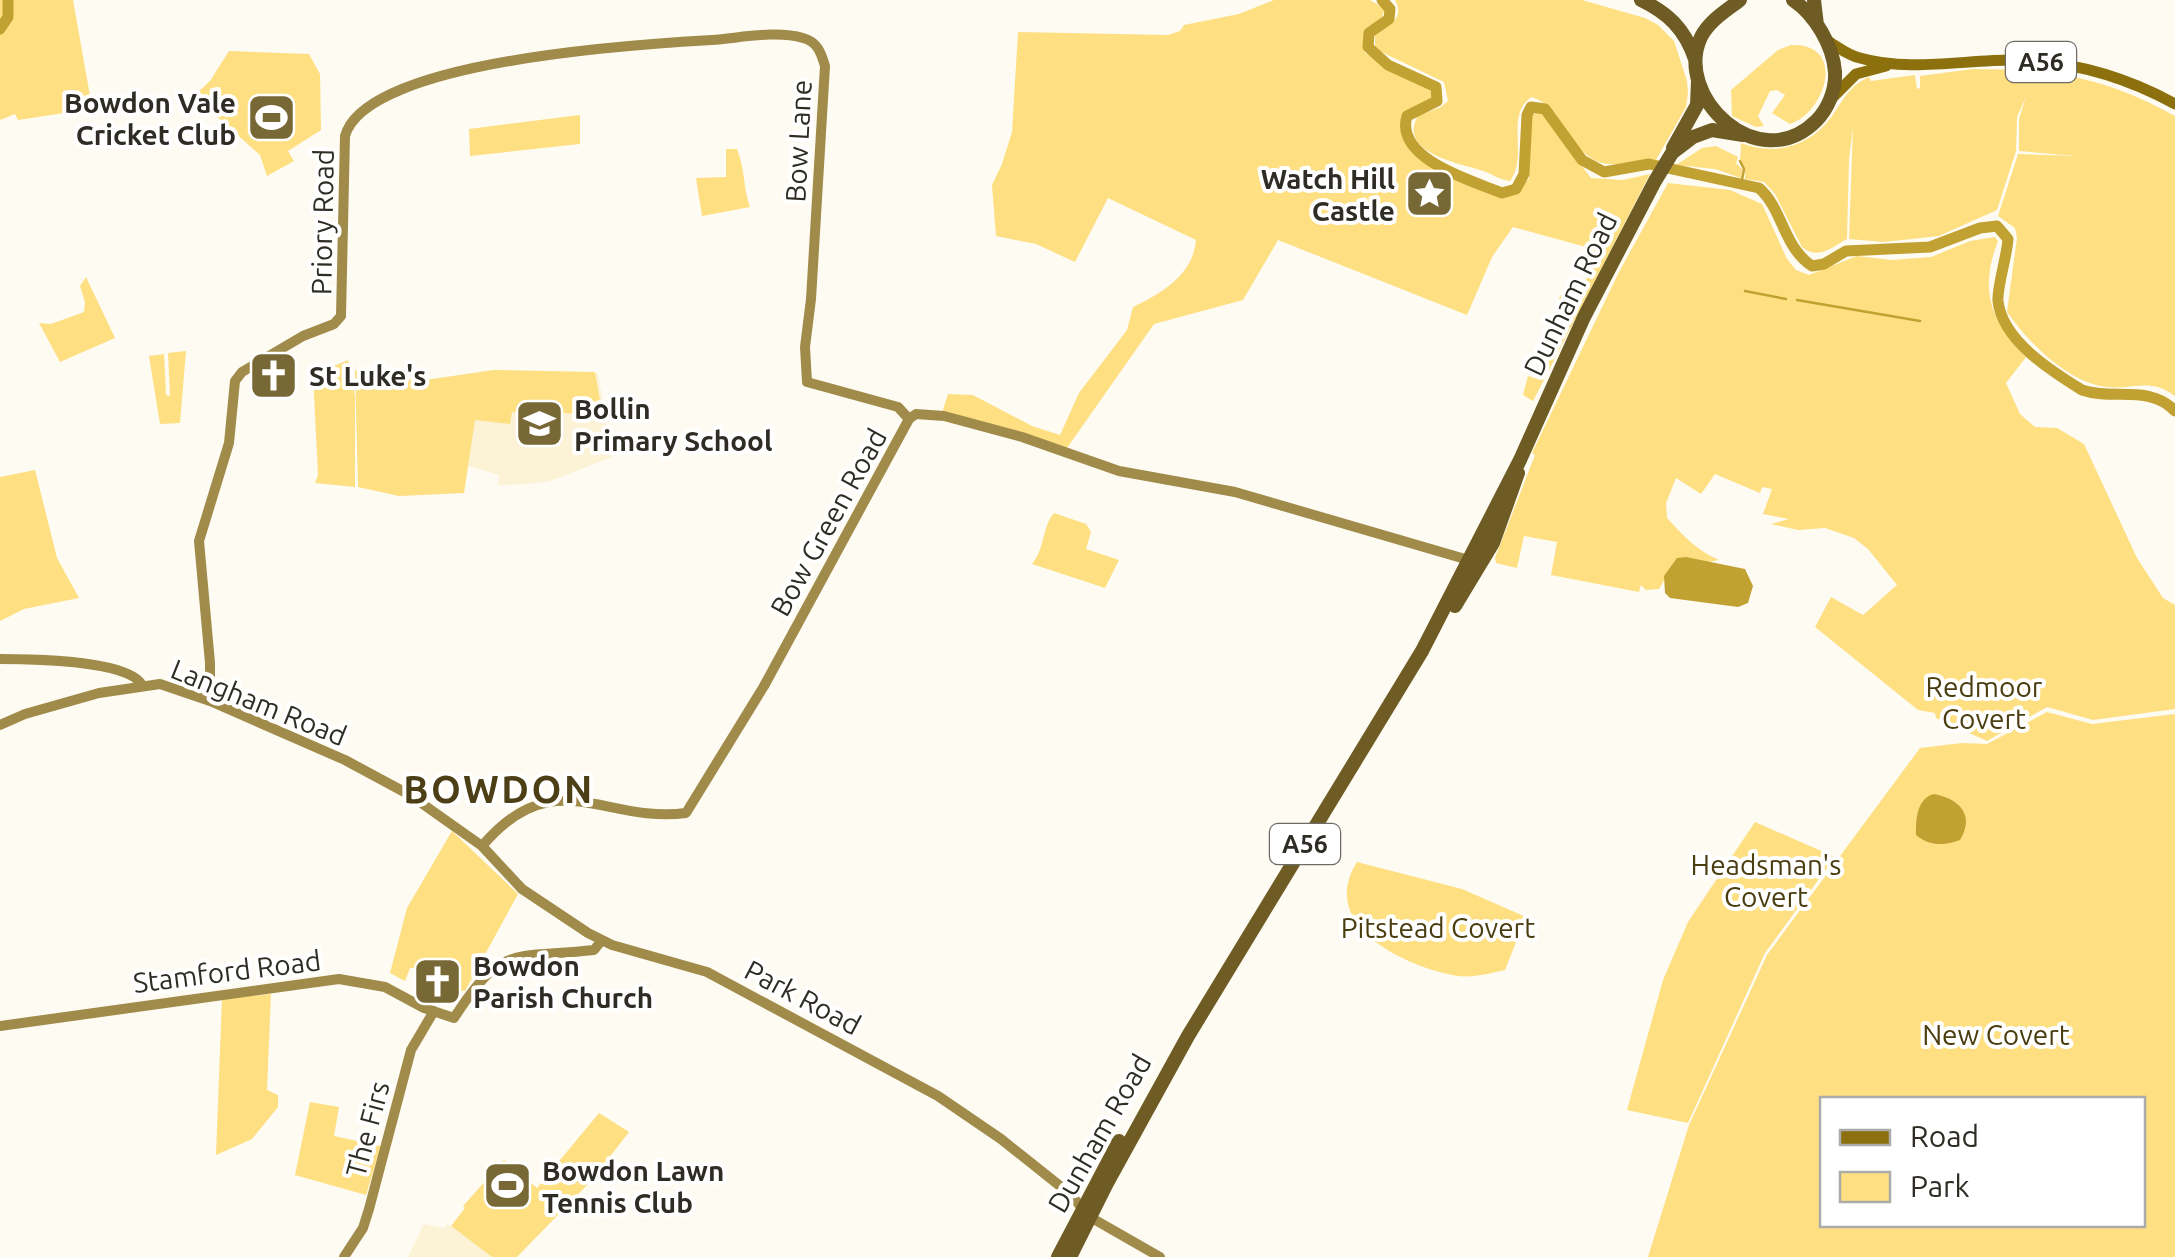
<svg xmlns="http://www.w3.org/2000/svg" width="2175" height="1257" font-family="Ubuntu,sans-serif">
<style>
.built{fill:#fcf2d6}
.green{fill:#fedf81;fill-rule:evenodd}
.water{fill:#c2a133}
.lines{fill:none;stroke-linecap:round;stroke-linejoin:round}
.stream{stroke:#c2a133;stroke-width:2.5}
.river{stroke:#c2a133;stroke-width:11}
.secondary{stroke:#a18b4b;stroke-width:10}
.primary{stroke:#8b700d;stroke-width:11}
.highway{stroke:#6e5c24;stroke-width:14}
.labels{text-anchor:middle;dominant-baseline:central;stroke-width:8;stroke-linejoin:round;paint-order:stroke}
.shield{fill:#fff;stroke:#6d6b66;stroke-width:2.5}
.shield-label{font-size:25px;font-weight:bold;fill:#2e2c24}
.poi-label{font-size:28px;font-weight:bold;fill:#2e2c24;stroke:#fff;text-anchor:start}
.street-label{font-size:28px;fill:#2e2c24;stroke:#fff}
.park-label{font-size:28px;fill:#4a3d10;stroke:#fff}
.district-label{font-size:38px;font-weight:bold;letter-spacing:2.5px;fill:#4c3f16;stroke:#fff}
</style>
<rect width="100%" height="100%" fill="#fefbf3"/>
<path class="built" d="M499 370 598 373 612 457 550 481 527 484 498 485 499 475 468 466 481 371Z
M424 1224 444 1228 448 1224 492 1257H408Z"/>
<path class="green" d="M0 0H73L90 96 84 110 18 120 15 114 0 120Z
M1274 0H1370L1385 9 1381 19 1365 30V53L1420 78 1433 94 1427 105 1404 116 1416 153 1481 187 1508 195 1529 179 1531 116 1540 111 1591 178 1623 180 1650 174 1533 401 1523 395 1528 376 1538 379C1557 346 1565 339 1559 298L1564 290 1581 288 1595 265 1586 247 1513 227 1492 257 1467 315 1278 240 1243 300 1154 324 1067 448 942 413 948 394 973 395 1032 426 1060 435 1079 393 1127 330 1133 307C1162 293 1193 275 1196 240L1108 198 1075 262 1036 244 996 236 992 185 1002 164 1012 132 1018 32 1168 35 1180 31 1184 25 1239 14Z
M1395 0H1582L1645 18 1658 25 1674 41 1687 81 1688 93 1686 107 1656 160C1640 158 1624 166 1608 164 1571 160 1565 108 1532 97 1504 114 1529 156 1510 181 1499 180 1491 173 1480 170 1458 163 1397 152 1418 116L1441 107 1448 101 1444 82 1375 49V35C1389 24 1405 19 1395 0Z
M1791 45C1848 43 1825 113 1790 124L1772 113 1785 95 1777 90 1770 91 1758 116 1764 126 1756 127 1732 116 1731 90 1778 50Z
M229 51 309 54 320 74 321 130 288 151 294 161 267 176 260 155 194 96 210 81Z
M1973 69C2051 69 2106 77 2175 116V396C2150 377 2133 390 2107 387 2068 383 2028 342 2007 312L2017 238 2015 228 1998 216 2018 154 2076 156 2019 151V119L2026 97 2017 117 2016 151 1997 210 1939 236 1884 242 1849 239 1853 127 1849 159 1847 239C1831 248 1818 260 1802 247L1775 194 1764 182 1745 179V168L1740 164 1741 143C1775 156 1810 147 1832 116 1844 99 1849 86 1869 77L1871 81 1915 75 1917 89 1920 88V76Z
M580 115V144L470 156 469 129Z
M1716 146 1738 157 1736 163 1742 169 1741 178 1715 169 1676 165 1702 148Z
M726 149H737C745 168 743 188 750 207L702 216 696 178 726 177Z
M1668 183 1730 190 1762 204 1787 259 1796 270 1809 275 1857 256 1892 260 1931 257 1970 241 1995 237 1998 241C1979 290 1990 320 2026 357L2006 383 2020 414 2035 427 2057 428 2084 444 2137 558 2163 598 2175 605V709L2093 720 2047 707 1987 741 1936 718 1935 713 1918 710 1815 627 1831 597 1863 615 1897 585 1868 549 1854 538 1825 528 1798 530 1771 524 1789 519 1763 514 1772 489 1762 487 1760 493 1715 474 1701 494 1676 478 1666 503 1667 518C1683 535 1697 551 1719 560L1671 569 1659 589 1646 590 1641 585 1639 592 1551 575 1557 542 1524 536 1517 568 1496 563 1495 558 1535 455 1532 453 1619 272Z
M86 277 115 338 60 362 39 323 51 324 84 312 85 302 80 286Z
M186 351 180 423 160 424 149 356 164 354 166 395 170 396 168 353Z
M348 360 355 396V487L315 483 318 475 313 375Z
M355 370 418 381 494 370 595 372 603 418C567 410 547 415 512 412L510 424 475 420 464 493 399 496 358 487Z
M35 470 57 558 79 598 24 609 0 621V477Z
M1054 513 1086 524 1091 532 1086 549 1119 560 1105 588 1032 564C1045 549 1042 527 1054 513Z
M2047 712 2092 724 2175 714V1257H1648L1689 1125 1767 955 1920 748 1962 743 1987 744ZM1822 1100H2142V1224H1822Z
M1755 822 1835 857 1765 953 1688 1123 1627 1110 1663 980 1688 922Z
M452 831 518 894 465 991H458L457 968H410L405 981 390 973 407 908Z
M1357 862 1462 889 1526 917 1505 970C1491 973 1473 978 1458 976 1409 968 1316 927 1357 862Z
M271 994 267 1090 278 1095V1107L252 1139 216 1155 222 999Z
M310 1102 339 1107 334 1136 381 1146 366 1195 295 1175Z
M599 1113 629 1132 591 1181 517 1257H492L451 1226 465 1208 463 1206 504 1160 537 1188Z"/>
<path class="water" d="M1686 557 1745 569 1753 586 1748 603 1738 607 1670 598 1665 593 1664 576 1677 558Z
M1934 794C1960 799 1975 815 1960 840 1944 846 1929 846 1916 835 1916 820 1916 799 1934 794Z"/>
<g class="lines">
<path class="stream" d="M1740 161 1744 169 1741 185
M1745 291 1786 299
M1797 300 1920 321"/>
<path class="river" d="M1382 0 1390 9 1389 19 1369 33 1368 47 1388 65 1436 87 1437 101 1407 116C1394 159 1473 181 1502 193L1516 189 1524 174 1527 115 1531 107 1545 109 1582 160 1604 172 1649 164 1759 188C1783 209 1783 247 1812 266L1824 264 1846 251 1930 247 1980 228 1997 226 2008 239C2007 256 1997 287 1998 301 2002 340 2051 371 2082 390 2113 401 2150 384 2175 411
M0 29 8 17V0"/>
<path class="secondary" d="M0 659C29 659 128 660 142 685
M210 701V663L199 541 229 443 235 381 242 372 303 336 334 324 341 316 345 136C366 60 642 44 712 40 740 38 776 30 803 38 818 42 821 53 825 66L811 299 805 347 807 382 898 407 909 419
M0 725 25 714 99 693 160 684 210 701 345 760 410 795 482 846 522 889 588 933 612 945 707 972 938 1096 1001 1139 1070 1194 1090 1217 1160 1257
M482 846C554 761 605 824 686 813L764 686 909 419 916 414 944 416 1022 437 1119 471 1235 492 1472 561
M0 1026 339 979 385 987 424 1008 454 1018C503 942 514 959 594 950L602 940
M344 1257 363 1228 369 1209 411 1050 434 1011"/>
<path class="primary" d="M1826 40C1837 46 1847 55 1860 58 1908 72 1963 60 2013 60 2072 61 2124 76 2175 104
M1831 99 1856 74 1886 66"/>
<path class="highway" d="M1641 0C1668 13 1685 29 1695 59
M1740 0C1726 11 1710 20 1701 37 1673 96 1758 178 1816 121 1828 109 1836 90 1835 72 1833 45 1815 15 1793 0
M1814 0 1817 25
M1673 148 1697 105 1698 81
M1455 606 1493 543 1518 473
M1058 1257 1119 1141
M1070 1257 1107 1183 1188 1036 1422 651 1520 460 1584 317 1655 181 1672 153 1693 137 1712 130 1743 135"/>
</g>
<defs>
<symbol id="stadium-square" viewBox="-11 -11 22 22"><rect x="-9" y="-9" width="18" height="18" rx="4" fill="#786836" stroke="#fff"/><path d="M0-5a6.5 5 0 1 0 0 10a6.5 5 0 1 0 0-10ZM-3.5-1.8h7v3.6h-7Z" fill="#fff"/></symbol>
<symbol id="sight-square" viewBox="-11 -11 22 22"><rect x="-9" y="-9" width="18" height="18" rx="4" fill="#786836" stroke="#fff"/><path d="M0-6L1.8-2.2L6-1.7L2.9 1.2L3.7 5.4L0 3.3L-3.7 5.4L-2.9 1.2L-6-1.7L-1.8-2.2Z" fill="#fff"/></symbol>
<symbol id="church-square" viewBox="-11 -11 22 22"><rect x="-9" y="-9" width="18" height="18" rx="4" fill="#786836" stroke="#fff"/><path d="M-1.2-6h2.4v3.5h3.3v2.4h-3.3V6h-2.4V-.1h-3.3v-2.4h3.3Z" fill="#fff"/></symbol>
<symbol id="school-square" viewBox="-11 -11 22 22"><rect x="-9" y="-9" width="18" height="18" rx="4" fill="#786836" stroke="#fff"/><path d="M0-5L7-2L0 1L-7-2ZM-4 1L0 2.5L4 1V4Q0 6-4 4Z" fill="#fff"/></symbol>
</defs>
<g fill-rule="evenodd">
<use href="#stadium-square" x="244" y="90" width="55" height="55"/>
<use href="#sight-square" x="1402" y="166" width="55" height="55"/>
<use href="#church-square" x="246" y="348" width="55" height="55"/>
<use href="#school-square" x="512" y="396" width="55" height="55"/>
<use href="#church-square" x="410" y="954" width="55" height="55"/>
<use href="#stadium-square" x="480" y="1158" width="55" height="55"/>
</g>
<g class="labels">
<g class="shield">
<rect x="2006" y="42" width="70" height="40" rx="8"/>
<rect x="1270" y="824" width="70" height="40" rx="8"/>
</g>
<g class="shield-label">
<text x="2041" y="62">A56</text>
<text x="1305" y="844">A56</text>
</g>
<g class="poi-label">
<text x="236" y="102" text-anchor="end">Bowdon Vale<tspan x="236" dy="32">Cricket Club</tspan></text>
<text x="1395" y="178" text-anchor="end">Watch Hill<tspan x="1395" dy="32">Castle</tspan></text>
<text x="309" y="375">St Luke's</text>
<text x="574" y="408">Bollin<tspan x="574" dy="32">Primary School</tspan></text>
<text x="473" y="965">Bowdon<tspan x="473" dy="32">Parish Church</tspan></text>
<text x="542" y="1170">Bowdon Lawn<tspan x="542" dy="32">Tennis Club</tspan></text>
</g>
<g class="street-label">
<text transform="translate(798 141) rotate(-87)">Bow Lane</text>
<text transform="translate(322 222) rotate(-89)">Priory Road</text>
<text transform="translate(1570 294) rotate(-64)">Dunham Road</text>
<text transform="translate(828 522) rotate(-61)">Bow Green Road</text>
<text transform="translate(259 702) rotate(22)">Langham Road</text>
<text transform="translate(227 971) rotate(-7)">Stamford Road</text>
<text transform="translate(803 997) rotate(28)">Park Road</text>
<text transform="translate(367 1129) rotate(-75)">The Firs</text>
<text transform="translate(1099 1133) rotate(-60)">Dunham Road</text>
</g>
<g class="park-label">
<text x="1984" y="686">Redmoor<tspan x="1984" dy="32">Covert</tspan></text>
<text x="1766" y="864">Headsman's<tspan x="1766" dy="32">Covert</tspan></text>
<text x="1438" y="927">Pitstead Covert</text>
<text x="1996" y="1034">New Covert</text>
</g>
<g class="district-label">
<text x="499" y="789">BOWDON</text>
</g>
</g>
<rect x="1820" y="1097" width="325" height="130" fill="#ffffff" stroke="#ababa7" stroke-width="2.5"/>
<rect x="1840" y="1130" width="50" height="15" fill="#8b700d" stroke="#ababa7" stroke-width="2.5"/>
<text x="1910" y="1147" font-size="30" fill="#2e2c24">Road</text>
<rect x="1840" y="1172" width="50" height="30" fill="#fedf81" stroke="#ababa7" stroke-width="2.5"/>
<text x="1910" y="1197" font-size="30" fill="#2e2c24">Park</text>
</svg>
